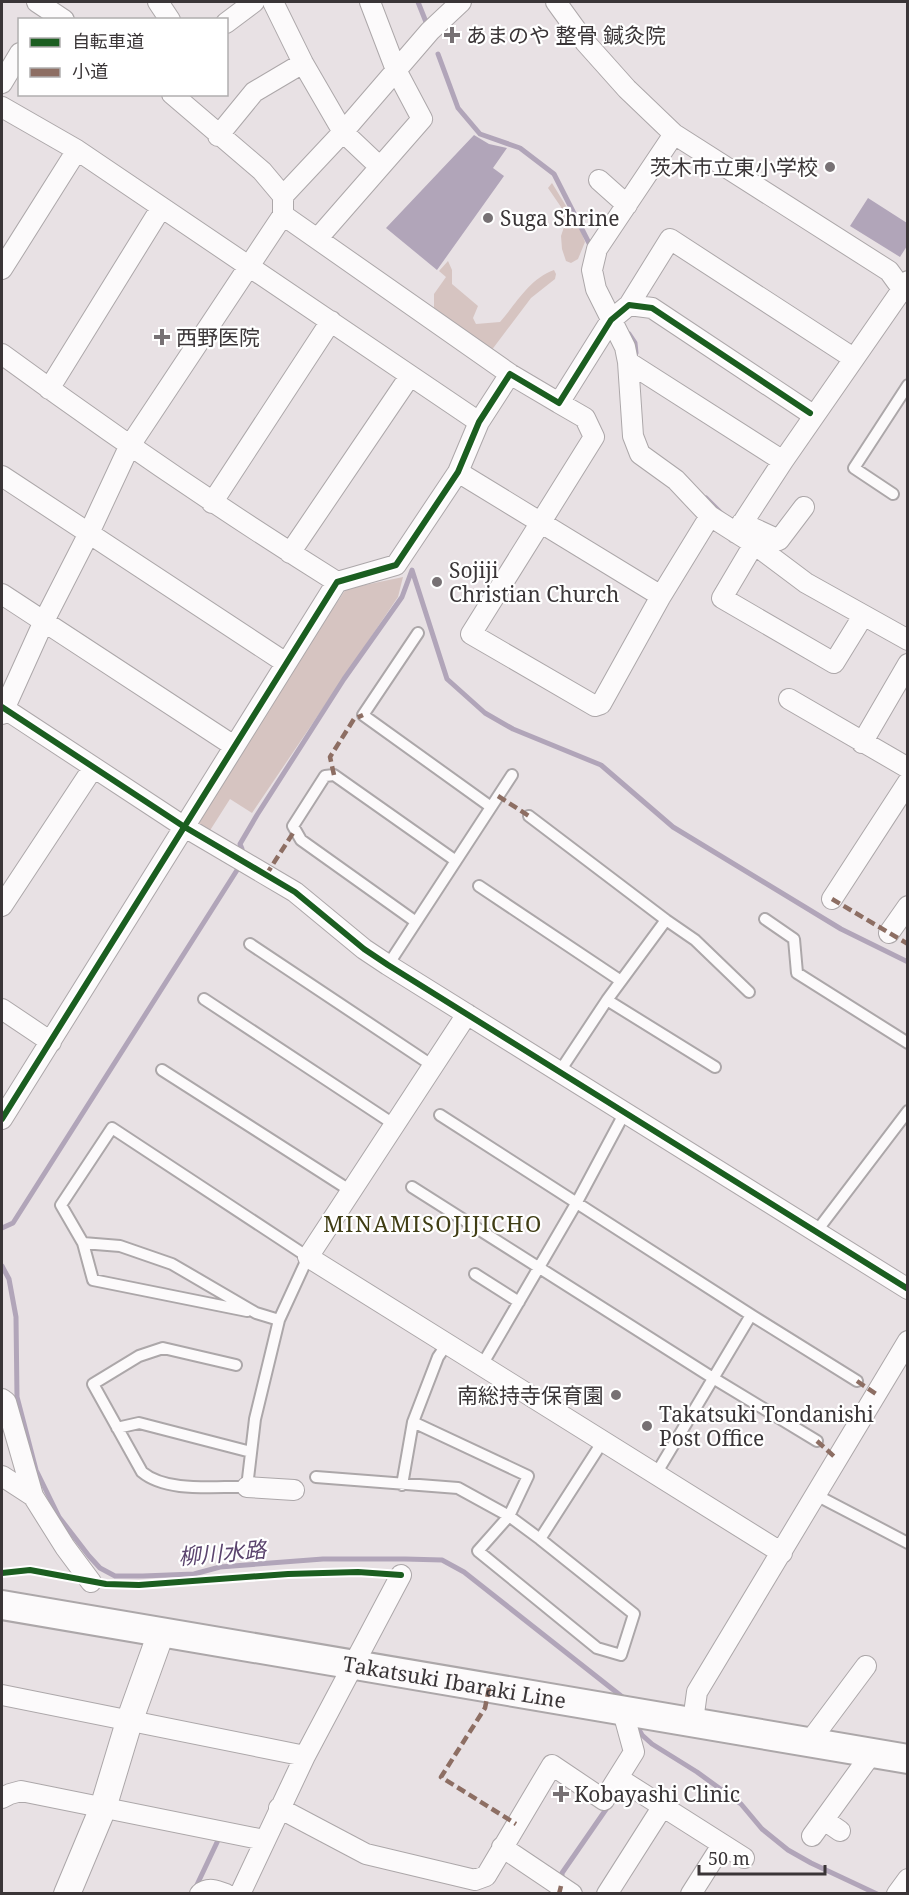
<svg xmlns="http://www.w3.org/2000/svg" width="909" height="1895" font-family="'Noto Serif','Noto Sans JP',serif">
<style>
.green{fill:#d6c4c1}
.water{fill:#b1a5b9}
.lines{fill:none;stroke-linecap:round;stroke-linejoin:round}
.stream{stroke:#b1a5b9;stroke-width:5}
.service-casing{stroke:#aca7a9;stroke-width:14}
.minor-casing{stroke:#aca7a9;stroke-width:22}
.tertiary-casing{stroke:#aca7a9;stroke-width:28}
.secondary-casing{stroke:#aca7a9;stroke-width:32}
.service{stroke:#fcfafb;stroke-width:10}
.minor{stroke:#fcfafb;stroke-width:20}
.tertiary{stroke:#fcfafb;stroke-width:26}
.secondary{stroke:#fcfafb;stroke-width:28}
.quiet{stroke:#8d6e63;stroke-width:4.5;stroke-dasharray:9 4.5;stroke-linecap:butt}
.cycleway-casing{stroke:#fff;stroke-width:10}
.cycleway{stroke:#1b5e20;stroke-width:6}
.poi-dot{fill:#777174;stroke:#fff;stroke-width:2}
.labels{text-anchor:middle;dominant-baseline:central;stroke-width:4.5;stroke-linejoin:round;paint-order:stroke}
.poi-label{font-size:21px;fill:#3a3537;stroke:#fff;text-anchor:start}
.street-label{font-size:21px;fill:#3a3537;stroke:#fff}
.neighbourhood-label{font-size:22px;letter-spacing:1.5px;fill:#403d14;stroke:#fff}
.water-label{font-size:22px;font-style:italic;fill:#5b446e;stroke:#fff}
</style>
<rect width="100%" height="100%" fill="#e8e1e4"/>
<path class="green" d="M552 183 580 229 585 242 578 259 571 263 566 261 562 249 561 236 564 227 561 207 548 188Z
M448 261 452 270V284L478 306 473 318 476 324 500 322C516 304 529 279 554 270L556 274 555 279 531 298 491 351 434 309V294L446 277 439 271Z
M403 577 398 597 252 813 230 799 209 832 197 824 194 817 346 589Z"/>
<path class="water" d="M474 135 489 144 507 148 493 168 504 176 437 270 386 228Z
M868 198 907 223V246L900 257 850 226Z"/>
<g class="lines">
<path class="stream" d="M418 2 426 22
M438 54 458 108 480 134 520 148 554 174 591 247
M629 334 635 343 636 353
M706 498 723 515
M242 849 240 844 257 815 344 679 402 597 412 570 447 679 485 713 513 729 601 765 673 827 841 929 908 962
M2 1228 13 1223 239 867
M2 1266 9 1279 16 1317 17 1397 36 1470 59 1517 89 1556 100 1568 115 1576H143L194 1574 220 1567 323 1559H405L442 1560 464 1572 625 1699
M637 1726 642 1735 652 1744 697 1772 741 1804 762 1829 788 1850 811 1863 877 1894
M562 1880V1873L609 1805
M195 1889 220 1836"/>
<defs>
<path id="service" d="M893 494 854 468 908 385
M418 633 363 715 491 807
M529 816 666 920 607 1000 560 1071
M479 886 621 981
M765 919 794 939 797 973 908 1043
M666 920 695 940 749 992
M416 922 301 840 293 826 325 776 334 775 456 861
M250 944 433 1066
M388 965 512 775
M204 999 395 1125
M607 1000 715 1067
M162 1070 351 1191
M440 1115 751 1315 656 1474
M412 1187 713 1378 817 1441
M816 1232 908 1111
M83 1243 93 1280 247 1311
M475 1274 519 1302
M751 1315 857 1381
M236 1365 163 1348 139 1356 93 1384 142 1472C167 1493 216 1486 247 1487L255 1419 279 1320 308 1257 112 1128 61 1205 83 1243 120 1246 172 1264 256 1313 279 1320
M482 1365 577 1202 624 1114
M117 1428 139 1423 251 1452
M316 1477 458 1488 509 1516 528 1476 413 1422
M402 1485 413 1422 438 1357 447 1344
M816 1495 908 1543
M540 1539 634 1614 621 1655 597 1648 478 1551 509 1516 540 1539 603 1441"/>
<path id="minor" d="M37 2 64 20
M158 2 170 20
M273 2 303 63 343 132 380 167
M556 2 585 42 627 89 674 134 597 249 592 270 596 289 625 347 628 362 633 436 640 454 676 480 710 516 754 544 806 583 908 640
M226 23 254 2
M2 83 20 53
M172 94 262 171 283 196
M2 107 77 150
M674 134 889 271 902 289 908 292
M218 136 254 92 303 63
M599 180 627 205
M283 215 510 374
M318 238 422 119 396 70 370 2
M2 269 77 150 479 422
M629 305 670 239 847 354
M2 354C111 434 222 510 337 582
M628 362 783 461
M49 389 161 208
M559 403 585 418 594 437 471 634 595 706 601 704 661 596 710 516
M458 472 661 596
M2 476 286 663
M212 503 331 321
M742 523 779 540 804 507
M736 533 783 461 908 281
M754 544 722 598 834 663 863 616
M290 553 410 376
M2 594 234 746
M789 699 908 768
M2 707 183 826 295 892 364 949 388 965 908 1289
M2 714 44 621 89 533 129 447 283 215V196L343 132 430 31 461 2
M862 743 908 664
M832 899 908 782
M2 906 93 768
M889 933 908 906
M2 1009 51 1042
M467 1014 308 1257 782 1553
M2 1119 337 582 396 565 458 472 479 422 510 374 559 403 611 320 629 305 652 308 810 413
M2 1399 6 1402 33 1496 65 1547 91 1582
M2 1476 33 1496
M247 1487 294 1490
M2 1695 305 1756
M693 1721 697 1692 908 1341
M810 1741 866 1666
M618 1778 744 1858
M2 1798 10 1794 21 1791 264 1840
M279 1808 366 1854 475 1880 486 1876 552 1765 604 1800 634 1752 623 1712
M824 1820 840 1831
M812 1836 872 1753
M502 1847 572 1894
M200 1894C208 1887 216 1890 226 1894
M240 1894 305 1756 401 1575
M607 1894 663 1806
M691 1894 722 1845
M897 1894 908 1879"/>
<path id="tertiary" d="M67 1894 103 1808 129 1722 161 1633"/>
<g id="secondary">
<path id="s1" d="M2 1605 908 1759"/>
</g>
</defs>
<use href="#service" class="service-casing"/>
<use href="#minor" class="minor-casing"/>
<use href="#tertiary" class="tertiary-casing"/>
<use href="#secondary" class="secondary-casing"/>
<use href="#service" class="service"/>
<use href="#minor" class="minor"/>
<use href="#tertiary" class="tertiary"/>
<use href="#secondary" class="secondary"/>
<path class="quiet" d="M334 775 330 757 354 719 363 715
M498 796 529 816
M266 875 295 830
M832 899 908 944
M857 1381 876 1394
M817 1441 837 1459
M489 1688 485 1708 441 1777 516 1824
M559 1894 561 1886"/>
<defs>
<path id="cycleway" d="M2 707 183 826 295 892 364 949 388 965 908 1289
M2 1119 337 582 396 565 458 472 479 422 510 374 559 403 611 320 629 305 652 308 810 413
M2 1573 30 1570 106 1584 139 1585 288 1574 358 1572 401 1575"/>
</defs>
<use href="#cycleway" class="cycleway-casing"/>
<use href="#cycleway" class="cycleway"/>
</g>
<g class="poi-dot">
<path d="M449 26h6v6h6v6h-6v6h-6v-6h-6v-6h6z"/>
<circle cx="830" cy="167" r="6"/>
<circle cx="488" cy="218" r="6"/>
<path d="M159 328h6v6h6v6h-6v6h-6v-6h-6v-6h6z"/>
<circle cx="437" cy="582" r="6"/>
<circle cx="616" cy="1395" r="6"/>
<circle cx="647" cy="1426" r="6"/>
<path d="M558 1785h6v6h6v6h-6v6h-6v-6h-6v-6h6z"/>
</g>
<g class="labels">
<g class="poi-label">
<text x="466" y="35">あまのや 整骨 鍼灸院</text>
<text x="818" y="167" text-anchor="end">茨木市立東小学校</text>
<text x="500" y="218">Suga Shrine</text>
<text x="176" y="337">西野医院</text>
<text x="449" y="570">Sojiji<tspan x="449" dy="24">Christian Church</tspan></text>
<text x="604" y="1395" text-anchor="end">南総持寺保育園</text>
<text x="659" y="1414">Takatsuki Tondanishi<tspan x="659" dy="24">Post Office</tspan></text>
<text x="574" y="1794">Kobayashi Clinic</text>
</g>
<g class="street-label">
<text stroke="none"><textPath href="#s1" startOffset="459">Takatsuki Ibaraki Line</textPath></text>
</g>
<g class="neighbourhood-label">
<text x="433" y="1223">MINAMISOJIJICHO</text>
</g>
<g class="water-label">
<text transform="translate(222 1552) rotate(-5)">柳川水路</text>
</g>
</g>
<rect width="909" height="1895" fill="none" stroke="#3a3537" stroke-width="6"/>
<rect x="18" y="18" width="210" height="78" fill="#ffffff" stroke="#b0aeaf" stroke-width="1.5"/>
<rect x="30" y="38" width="30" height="9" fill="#1b5e20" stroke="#b0aeaf" stroke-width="1.5"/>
<text x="72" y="48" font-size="18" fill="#3a3537">自転車道</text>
<rect x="30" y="68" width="30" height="9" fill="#8d6e63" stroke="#b0aeaf" stroke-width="1.5"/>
<text x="72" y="78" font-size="18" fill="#3a3537">小道</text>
<path d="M699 1865v9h126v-9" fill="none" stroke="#3a3537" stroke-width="3"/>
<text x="708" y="1865" font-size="18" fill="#3a3537" stroke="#ffffff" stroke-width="4.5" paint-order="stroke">50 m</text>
</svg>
